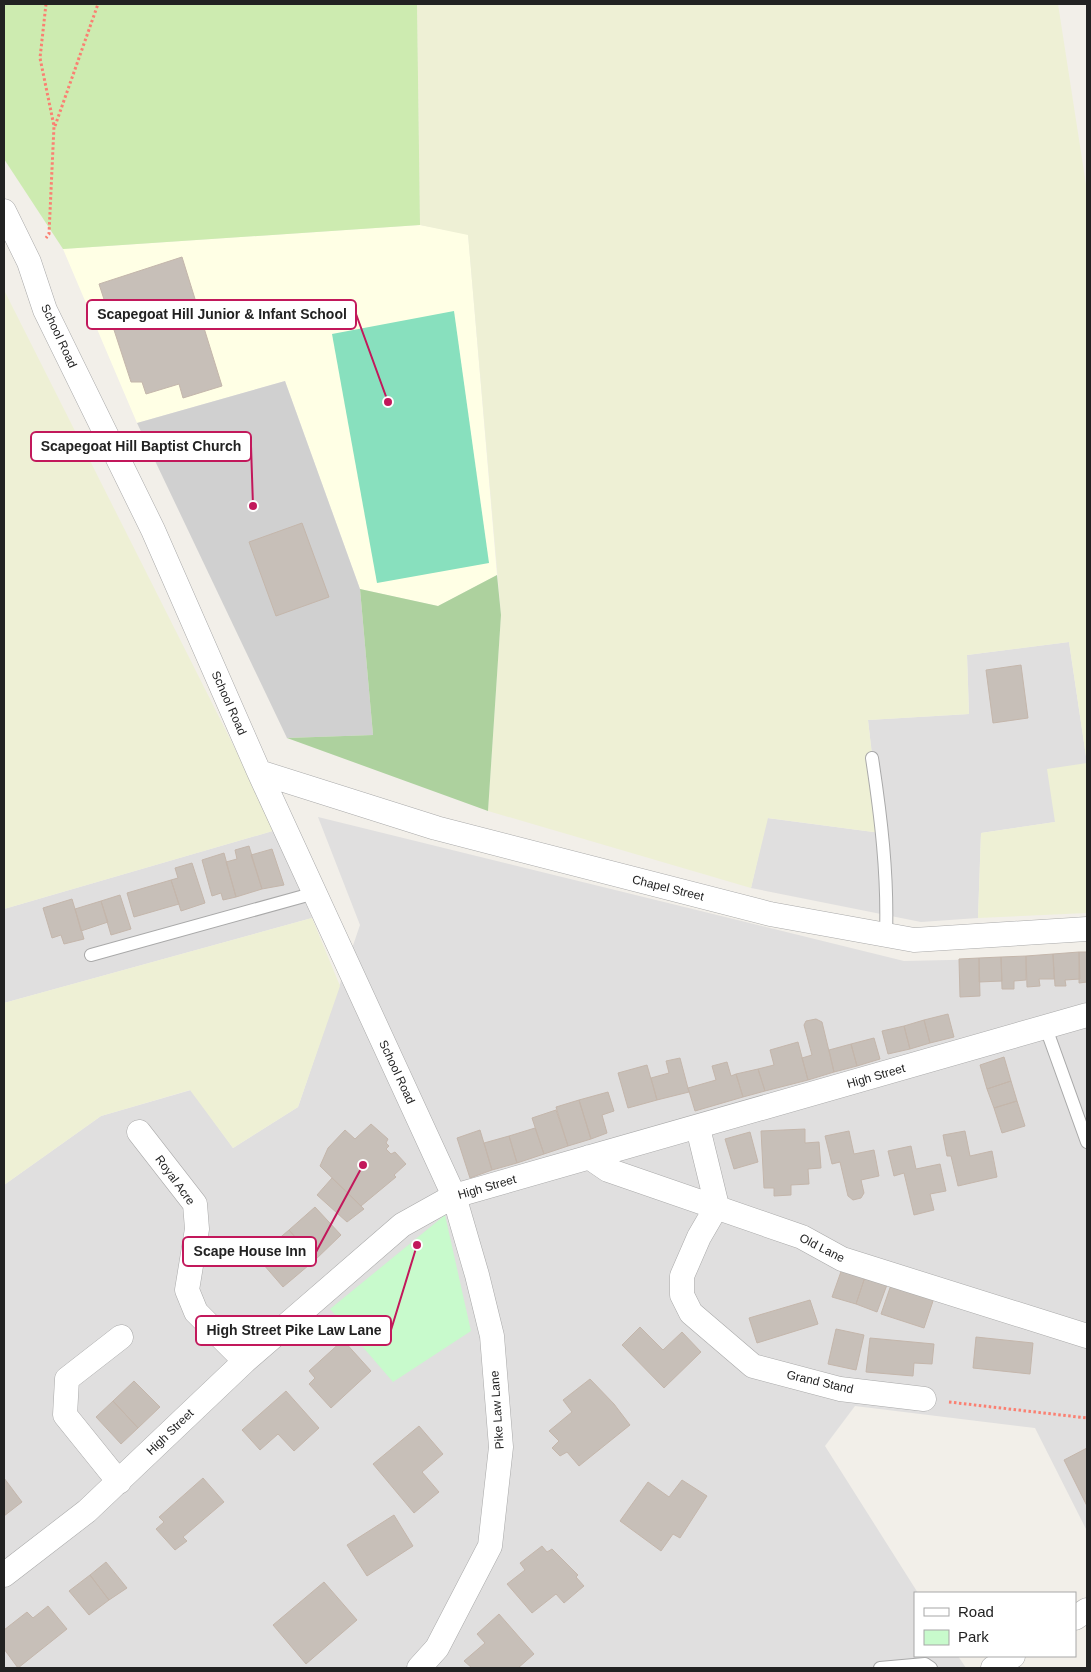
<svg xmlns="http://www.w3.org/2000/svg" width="1091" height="1672" font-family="Arial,sans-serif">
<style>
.residential{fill:#e0dfdf}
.education{fill:#ffffe5}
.religious{fill:#d0d0d0}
.farmland{fill:#eef0d5}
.grass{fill:#cdebb0}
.forest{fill:#add19e}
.park{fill:#c8facc}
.pitch{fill:#88e0be}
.building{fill:#c7bfb8;stroke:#c4b6ab}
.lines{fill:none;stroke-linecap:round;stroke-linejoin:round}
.service-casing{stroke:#a9a9a9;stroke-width:14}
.minor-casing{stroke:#a9a9a9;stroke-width:25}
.path{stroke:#fa8072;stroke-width:3;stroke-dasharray:2.5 2.5;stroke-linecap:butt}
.service{stroke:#fff;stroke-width:12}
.minor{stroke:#fff;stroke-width:24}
.labels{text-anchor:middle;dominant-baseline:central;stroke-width:5;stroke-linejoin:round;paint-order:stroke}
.street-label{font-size:12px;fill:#222;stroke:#fff}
.leader{fill:none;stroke:#c2185b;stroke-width:2}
.callout-dot{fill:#c2185b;stroke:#fff;stroke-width:2}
.callout{fill:#fff;stroke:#c2185b;stroke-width:2}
.callout-label{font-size:14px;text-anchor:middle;font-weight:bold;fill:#222}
</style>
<rect width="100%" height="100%" fill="#f2efe9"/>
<path class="residential" d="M1069 642 1087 763 1055 822 981 833 978 918 921 922 751 888 767 818 881 833 868 720 969 714 967 655Z
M318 817 904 961 1087 957V1531L1035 1428 855 1406 825 1446 918 1593H915V1656H958L966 1668H4V1185L101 1116 191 1090 233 1148 298 1107 360 925Z
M276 830 312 918 4 1003V909Z"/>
<path class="education" d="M420 225 468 234 497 575 438 606 360 589 285 381 137 423 63 249Z"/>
<path class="religious" d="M285 381 360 589 373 735 287 738 137 423Z"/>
<path class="farmland" d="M417 4H1058L1087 191V913L978 918 981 833 1055 822 1047 769 1087 763 1069 642 967 655 969 714 868 720 881 833 768 818 751 888 488 811 501 615 468 235 420 225Z
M5 292 276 830 4 909V293Z
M312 918 340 986 298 1107 233 1148 190 1090 101 1116 4 1185V1003Z"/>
<path class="grass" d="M4 4H417L420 225 63 249 4 159Z"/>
<path class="forest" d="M497 575 501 615 488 811 287 738 373 735 360 589 438 606Z"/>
<path class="park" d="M445 1215 471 1331 393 1382 330 1309Z"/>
<path class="pitch" d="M454 311 489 563 377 583 332 334Z"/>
<path class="building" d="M182 257 222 386 183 398 179 384 146 394 142 382H131L99 284Z
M302 523 329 597 276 616 249 542Z
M1021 665 1028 718 993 723 986 670Z
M249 846 262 889 236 897 226 862 237 859 235 850Z
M272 849 284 885 262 889 251 855Z
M224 853 236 897 223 900 221 893 212 896 202 860Z
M192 863 205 903 181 911 171 880 178 878 175 868Z
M171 880 179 904 134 917 127 893Z
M120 895 131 929 111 935 101 901Z
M72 899 84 939 64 944 61 935 52 938 43 908Z
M101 901 108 922 81 931 75 909Z
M1079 952 1080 979 1065 980 1066 986H1055L1053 954Z
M1079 952H1087V982L1079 983Z
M1053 954 1054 979H1039L1040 986 1027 987 1026 956Z
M1026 956V980L1014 981V989H1002L1001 957Z
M1001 957 1002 981 979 982V958Z
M979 958 980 996 960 997 959 959Z
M948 1014 954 1037 930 1043 924 1020Z
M816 1019 822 1022 834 1072 808 1080 802 1058 812 1055 804 1025 806 1021Z
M924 1020 930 1043 910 1049 904 1026Z
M904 1026 910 1049 888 1054 882 1031Z
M874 1038 880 1059 857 1066 851 1044Z
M798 1042 808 1080 765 1091 758 1069 774 1065 770 1050Z
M851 1044 857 1066 834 1072 829 1050Z
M1004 1057 1011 1081 987 1089 980 1065Z
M680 1058 689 1092 657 1100 651 1078 669 1073 666 1061Z
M727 1062 731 1076 736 1074 743 1097 695 1111 688 1088 716 1080 712 1066Z
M647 1065 657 1100 628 1108 618 1073Z
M758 1069 765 1091 743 1097 736 1074Z
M1011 1081 1017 1101 994 1108 987 1089Z
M608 1092 614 1111 602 1115 607 1133 591 1139 579 1100Z
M579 1100 591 1139 568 1146 556 1107Z
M1017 1101 1025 1126 1002 1133 994 1108Z
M556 1110 568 1146 544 1154 532 1118Z
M371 1124 388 1139 386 1143 389 1146 386 1149 391 1154 395 1152 406 1164 394 1175 396 1177 361 1206 320 1166 328 1148 345 1130 355 1139Z
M535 1128 544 1154 517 1163 509 1136Z
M805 1129V1143L819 1142 821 1168 808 1169 809 1184 791 1185V1195L774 1196V1188H764L761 1131Z
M480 1130 492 1170 470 1178 457 1138Z
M849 1131 854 1154 874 1150 879 1176 861 1180 864 1193 861 1198 853 1200 848 1196 840 1162 832 1164 825 1136Z
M965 1131 970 1156 992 1151 997 1177 958 1186 951 1156H947L943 1135Z
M750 1132 758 1162 734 1169 725 1139Z
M509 1136 517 1163 492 1170 484 1143Z
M911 1146 916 1169 940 1164 946 1191 930 1194 934 1210 914 1215 904 1173 894 1176 888 1151Z
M332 1178 364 1209 347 1222 317 1195Z
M315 1207 341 1235 315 1260 289 1230Z
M289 1230 315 1260 283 1287 257 1257Z
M843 1266 866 1274 856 1304 832 1297Z
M866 1274 888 1282 877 1312 856 1304Z
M892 1282 935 1295 924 1328 881 1314Z
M810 1300 818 1324 757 1343 749 1318Z
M640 1327 663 1350 682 1332 701 1352 664 1388 622 1345Z
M836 1329 864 1335 856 1370 828 1364Z
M976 1337 1033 1343 1030 1374 973 1368Z
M870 1338 934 1344 932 1364 914 1363 913 1376 866 1372Z
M343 1340 371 1371 331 1408 309 1384 315 1378 309 1371Z
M590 1379 614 1404 630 1425 579 1466 567 1452 560 1456 552 1448 559 1441 549 1431 572 1412 563 1400Z
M134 1381 160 1407 138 1428 113 1401Z
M286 1391 319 1428 294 1451 278 1434 260 1450 242 1430Z
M113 1401 138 1428 121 1444 96 1417Z
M419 1426 443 1454 422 1472 439 1492 414 1513 373 1464Z
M1087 1448V1506L1064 1460Z
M4 1478 22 1502 4 1516Z
M203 1478 224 1502 183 1537 187 1541 175 1550 156 1529 164 1522 159 1517Z
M682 1480 707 1496 680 1538 673 1534 661 1551 620 1521 648 1482 669 1497Z
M394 1515 413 1546 367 1576 347 1545Z
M542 1546 547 1552 552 1549 578 1575 576 1577 584 1586 564 1603 556 1594 532 1613 507 1584 525 1570 520 1563Z
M106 1562 127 1588 109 1600 90 1575Z
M90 1575 109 1600 89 1615 69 1591Z
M324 1582 357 1620 306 1664 273 1625Z
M48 1606 67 1629 18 1668 4 1649V1630L27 1612 33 1618Z
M499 1614 534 1654 518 1668H472L464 1661 485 1643 477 1634Z"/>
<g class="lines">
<defs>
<path id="service" d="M872 758C881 817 888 875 886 935
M91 955 315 893
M1046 1028 1087 1142
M880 1668 925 1664 931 1668"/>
<path id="minor" d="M4 211 29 262 45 310 153 530 259 772 454 1196 477 1275 492 1336 501 1447 490 1546 437 1648 419 1668
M259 772 436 828 770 914 914 940 1087 929
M698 1128 717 1206 699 1237 682 1276V1295L691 1313 753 1366 840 1389 924 1399
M139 1132 195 1204 197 1229 187 1290 196 1312 245 1361
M589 1157 608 1170 802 1237 842 1259 1087 1336
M119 1482 65 1415 67 1379 121 1337
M4 1575 87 1511 245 1361 402 1225 454 1196 1087 1015
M1075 1618 1087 1610
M993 1668 1013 1656"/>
</defs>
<use href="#service" class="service-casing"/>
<use href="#minor" class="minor-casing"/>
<path class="path" d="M46 4 40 58 54 126 49 234 46 238
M55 126 98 4
M949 1402 1087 1418"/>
<use href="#service" class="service"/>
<use href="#minor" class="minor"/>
</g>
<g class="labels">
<g class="street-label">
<text transform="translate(59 336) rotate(65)">School Road</text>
<text transform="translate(229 703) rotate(66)">School Road</text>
<text transform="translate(668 888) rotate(14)">Chapel Street</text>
<text transform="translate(397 1072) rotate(65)">School Road</text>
<text transform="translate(876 1076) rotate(-16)">High Street</text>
<text transform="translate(175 1180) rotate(54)">Royal Acre</text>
<text transform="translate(487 1187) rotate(-16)">High Street</text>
<text transform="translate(822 1248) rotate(27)">Old Lane</text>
<text transform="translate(820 1382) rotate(13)">Grand Stand</text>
<text transform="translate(497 1410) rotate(-94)">Pike Law Lane</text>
<text transform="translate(170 1432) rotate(-44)">High Street</text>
</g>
</g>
<path class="leader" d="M388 402L356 314M253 506L251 446M363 1165L316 1252M417 1245L391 1330"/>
<g class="callout-dot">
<circle cx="388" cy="402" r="5"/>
<circle cx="253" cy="506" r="5"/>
<circle cx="363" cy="1165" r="5"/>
<circle cx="417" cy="1245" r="5"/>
</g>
<g class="callout">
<rect x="87" y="300" width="269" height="29" rx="5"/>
<rect x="31" y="432" width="220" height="29" rx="5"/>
<rect x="183" y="1237" width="133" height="29" rx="5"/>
<rect x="196" y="1316" width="195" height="29" rx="5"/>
</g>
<g class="callout-label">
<text x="222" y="319">Scapegoat Hill Junior &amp; Infant School</text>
<text x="141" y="451">Scapegoat Hill Baptist Church</text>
<text x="250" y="1256">Scape House Inn</text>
<text x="294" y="1335">High Street Pike Law Lane</text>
</g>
<rect width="1091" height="1672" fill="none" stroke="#222222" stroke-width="10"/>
<rect x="914" y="1592" width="162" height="65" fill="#ffffff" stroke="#a7a7a7"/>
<rect x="924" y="1608" width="25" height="8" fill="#ffffff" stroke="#a7a7a7"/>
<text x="958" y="1617" font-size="15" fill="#222222">Road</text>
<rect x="924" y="1630" width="25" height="15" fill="#c8facc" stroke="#a7a7a7"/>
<text x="958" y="1642" font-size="15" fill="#222222">Park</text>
</svg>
